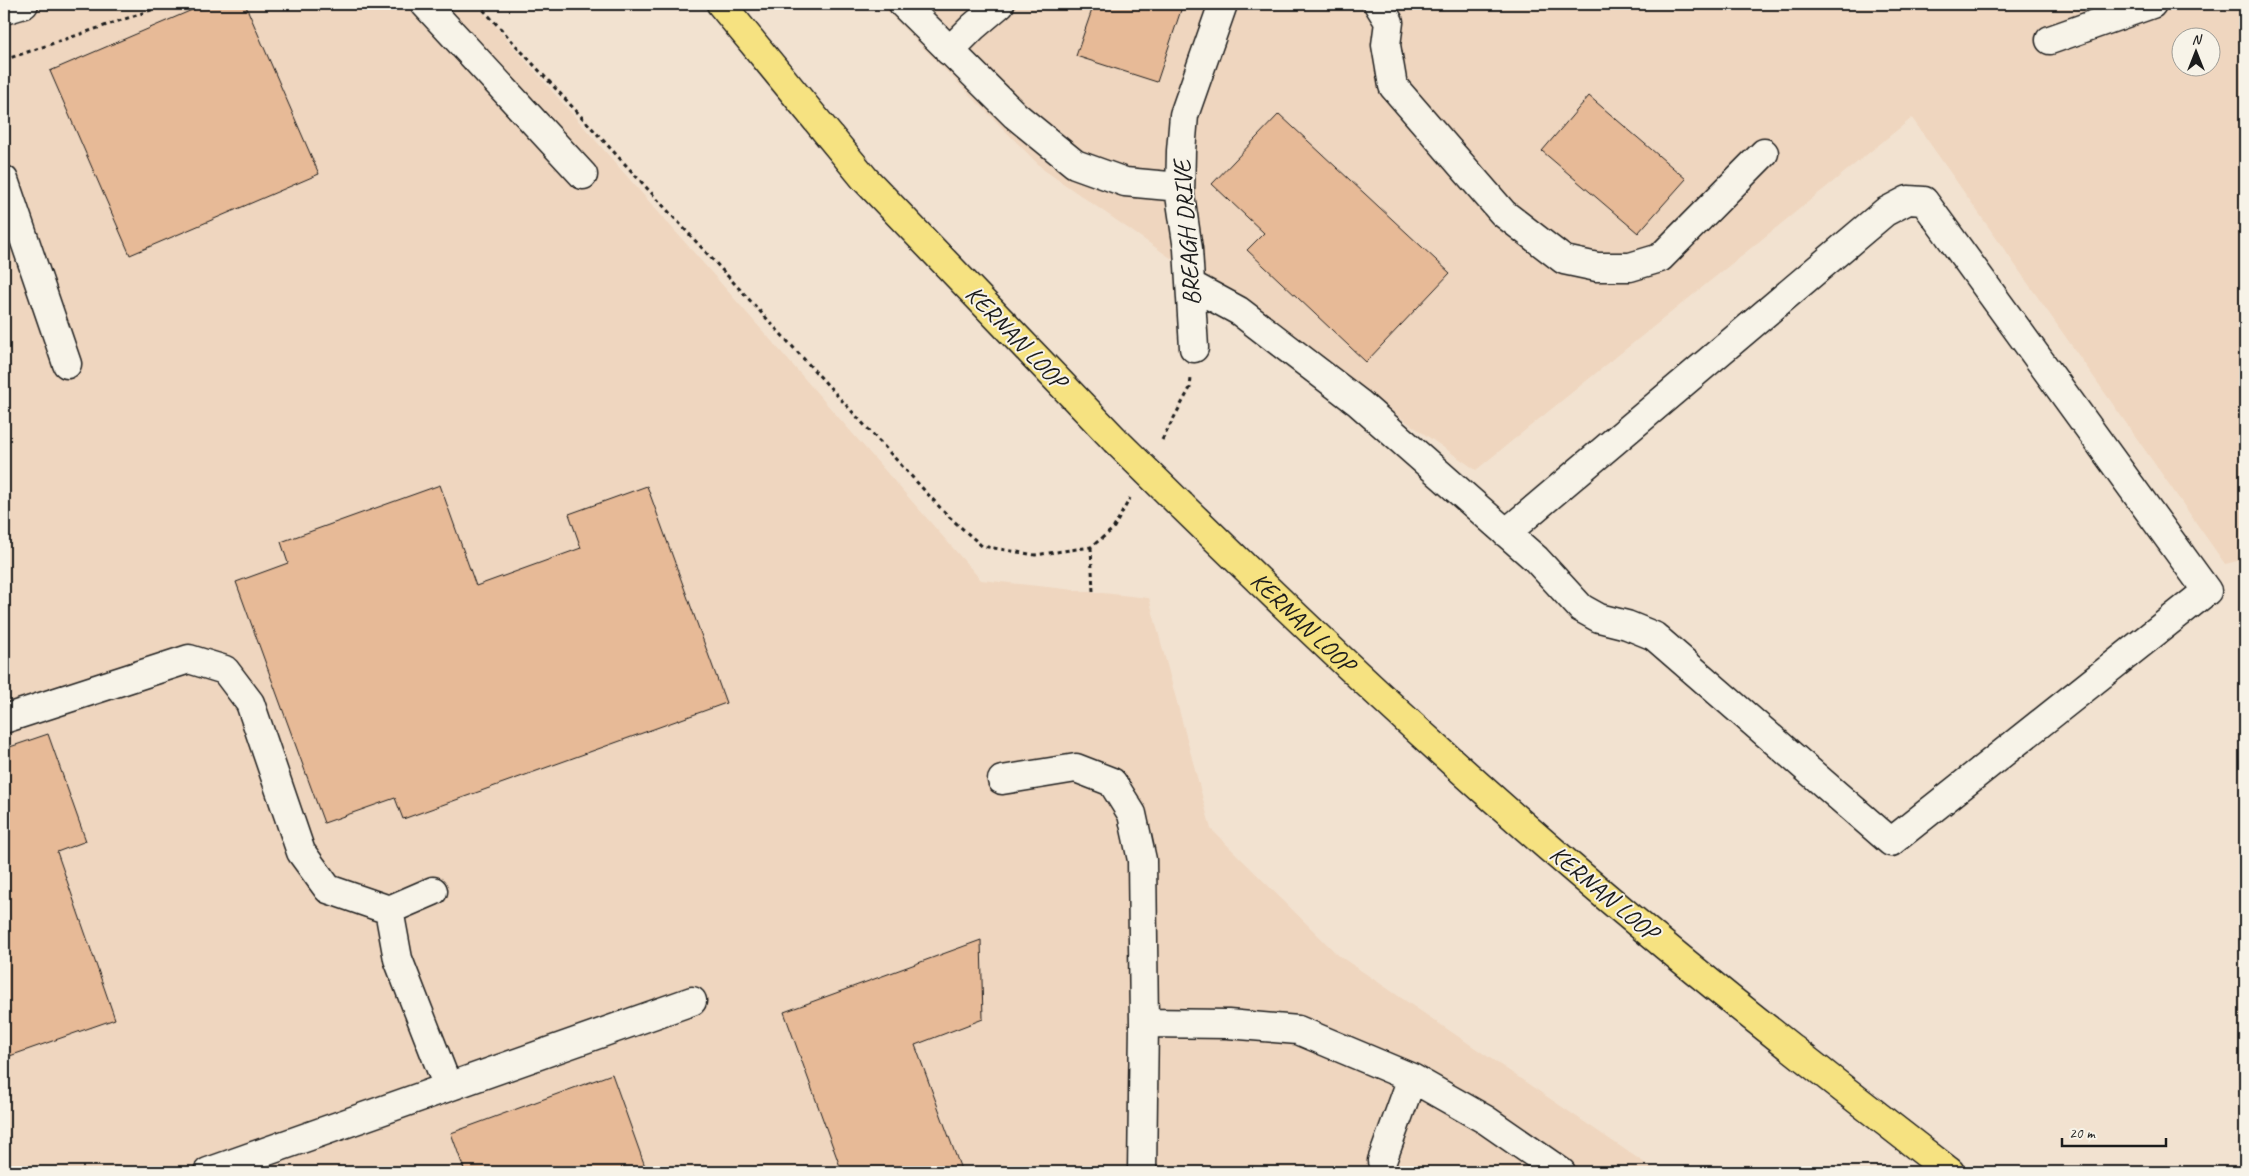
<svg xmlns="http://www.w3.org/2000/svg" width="2249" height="1176" font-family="Caveat,sans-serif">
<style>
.built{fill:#efd6bf;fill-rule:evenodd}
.building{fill:#e7ba97;stroke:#1c1c1c}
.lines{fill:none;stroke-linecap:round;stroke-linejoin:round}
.minor-casing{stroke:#1c1c1c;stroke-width:31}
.highway-casing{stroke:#1c1c1c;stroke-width:31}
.path{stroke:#1c1c1c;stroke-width:3;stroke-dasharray:4 4;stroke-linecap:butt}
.minor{stroke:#f7f3e8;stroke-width:28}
.highway{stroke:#f6e281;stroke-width:28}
.highway-bridge-casing{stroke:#1c1c1c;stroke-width:31;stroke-linecap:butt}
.highway-bridge{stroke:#f6e281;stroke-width:28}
.labels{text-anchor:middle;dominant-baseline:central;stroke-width:4;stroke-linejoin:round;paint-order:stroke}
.street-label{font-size:25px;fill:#1c1c1c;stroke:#f7f3e8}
</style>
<rect width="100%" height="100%" fill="#f2e2d0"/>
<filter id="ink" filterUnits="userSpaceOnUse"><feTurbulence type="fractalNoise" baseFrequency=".02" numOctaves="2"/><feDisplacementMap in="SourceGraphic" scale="10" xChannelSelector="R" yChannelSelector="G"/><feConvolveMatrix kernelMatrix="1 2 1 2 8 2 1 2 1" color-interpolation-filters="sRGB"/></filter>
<g filter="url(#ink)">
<path class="built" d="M4 4H476L981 580 1149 598 1211 829 1338 955 1658 1172H4Z
M880 4H2245V559L2225 564 1912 118 1476 470 1044 170ZM2182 38H2212V68H2182Z"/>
<path class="building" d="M206 4H245L319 174 130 255 50 71Z
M1094 4H1183L1157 82 1076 56Z
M1589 96 1686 179 1638 233 1542 151Z
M1279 114 1450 273 1366 362 1247 250 1264 233 1212 184Z
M440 485 476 586 581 548 569 514 647 486 726 703 403 819 395 798 324 823 236 582 288 563 281 542Z
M48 734 86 841 57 852 115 1019 4 1058V749Z
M981 940 983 1019 915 1045 962 1172H842L784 1012Z
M612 1074 647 1172H465L451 1133Z"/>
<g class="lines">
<defs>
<path id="minor" d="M425 4 583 175
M903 4 1015 115 1075 164 1125 182 1180 187
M1378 4 1389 22 1386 45 1393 86 1503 213 1564 260 1597 267H1630L1660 258 1764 153
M4 10 24 4
M2050 40 2152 4
M949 51 973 27 1000 4
M4 180 67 364
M1191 285 1239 311 1359 403 1536 559 1581 608 1599 618 1627 625 1654 636 1891 842 2207 591 1924 201 1908 200 1885 212 1506 533
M1194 348 1188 249 1180 195 1181 151 1184 115 1223 4
M4 719 189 659 225 670 250 703 301 852 328 889 389 910
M1002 780 1076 768 1112 782 1132 814 1142 860 1144 1023 1142 1172
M433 891 389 910 398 959 448 1087
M1144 1023 1228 1024 1298 1030 1412 1078 1486 1120 1561 1172
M1382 1161 1412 1078
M208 1172 692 1001"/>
<g id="highway">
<path d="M721 4 865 179 1115 440"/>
<path id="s1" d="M1181 505C1307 628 1434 749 1568 864 1692 971 1821 1072 1950 1172"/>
</g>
</defs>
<use href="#minor" class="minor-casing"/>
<use href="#highway" class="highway-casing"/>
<path class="path" d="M478 4 947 515 982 546 1035 555 1091 547 1113 529 1130 498
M4 60 169 4
M1162 440 1190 388 1191 378
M1091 547 1093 592"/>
<use href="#minor" class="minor"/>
<use href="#highway" class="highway"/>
<defs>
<path id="highway-bridge" d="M1115 440 1181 505"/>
</defs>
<use href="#highway-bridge" class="highway-bridge-casing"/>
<use href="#highway-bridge" class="highway-bridge"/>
</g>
</g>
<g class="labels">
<g class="street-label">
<text transform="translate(1187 233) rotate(-94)">BREAGH DRIVE</text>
<text transform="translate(1016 337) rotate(46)">KERNAN LOOP</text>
<text stroke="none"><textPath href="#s1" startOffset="169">KERNAN LOOP</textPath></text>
<text transform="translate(1604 893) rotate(40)">KERNAN LOOP</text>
</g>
</g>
<rect width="2249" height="1176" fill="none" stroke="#f7f3e8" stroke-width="20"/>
<rect x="10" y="10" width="2229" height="1156" fill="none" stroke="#1c1c1c" stroke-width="2" filter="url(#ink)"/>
<g transform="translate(2196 52)"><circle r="24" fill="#f7f3e8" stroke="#9f9d96"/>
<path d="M0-4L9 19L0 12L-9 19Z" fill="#1c1c1c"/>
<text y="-8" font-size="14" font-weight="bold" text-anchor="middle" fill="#1c1c1c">N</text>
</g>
<path d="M2062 1138v8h104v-8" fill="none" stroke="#1c1c1c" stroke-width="2.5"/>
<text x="2069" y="1138" font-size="15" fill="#1c1c1c" stroke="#f7f3e8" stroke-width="4" paint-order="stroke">20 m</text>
</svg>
